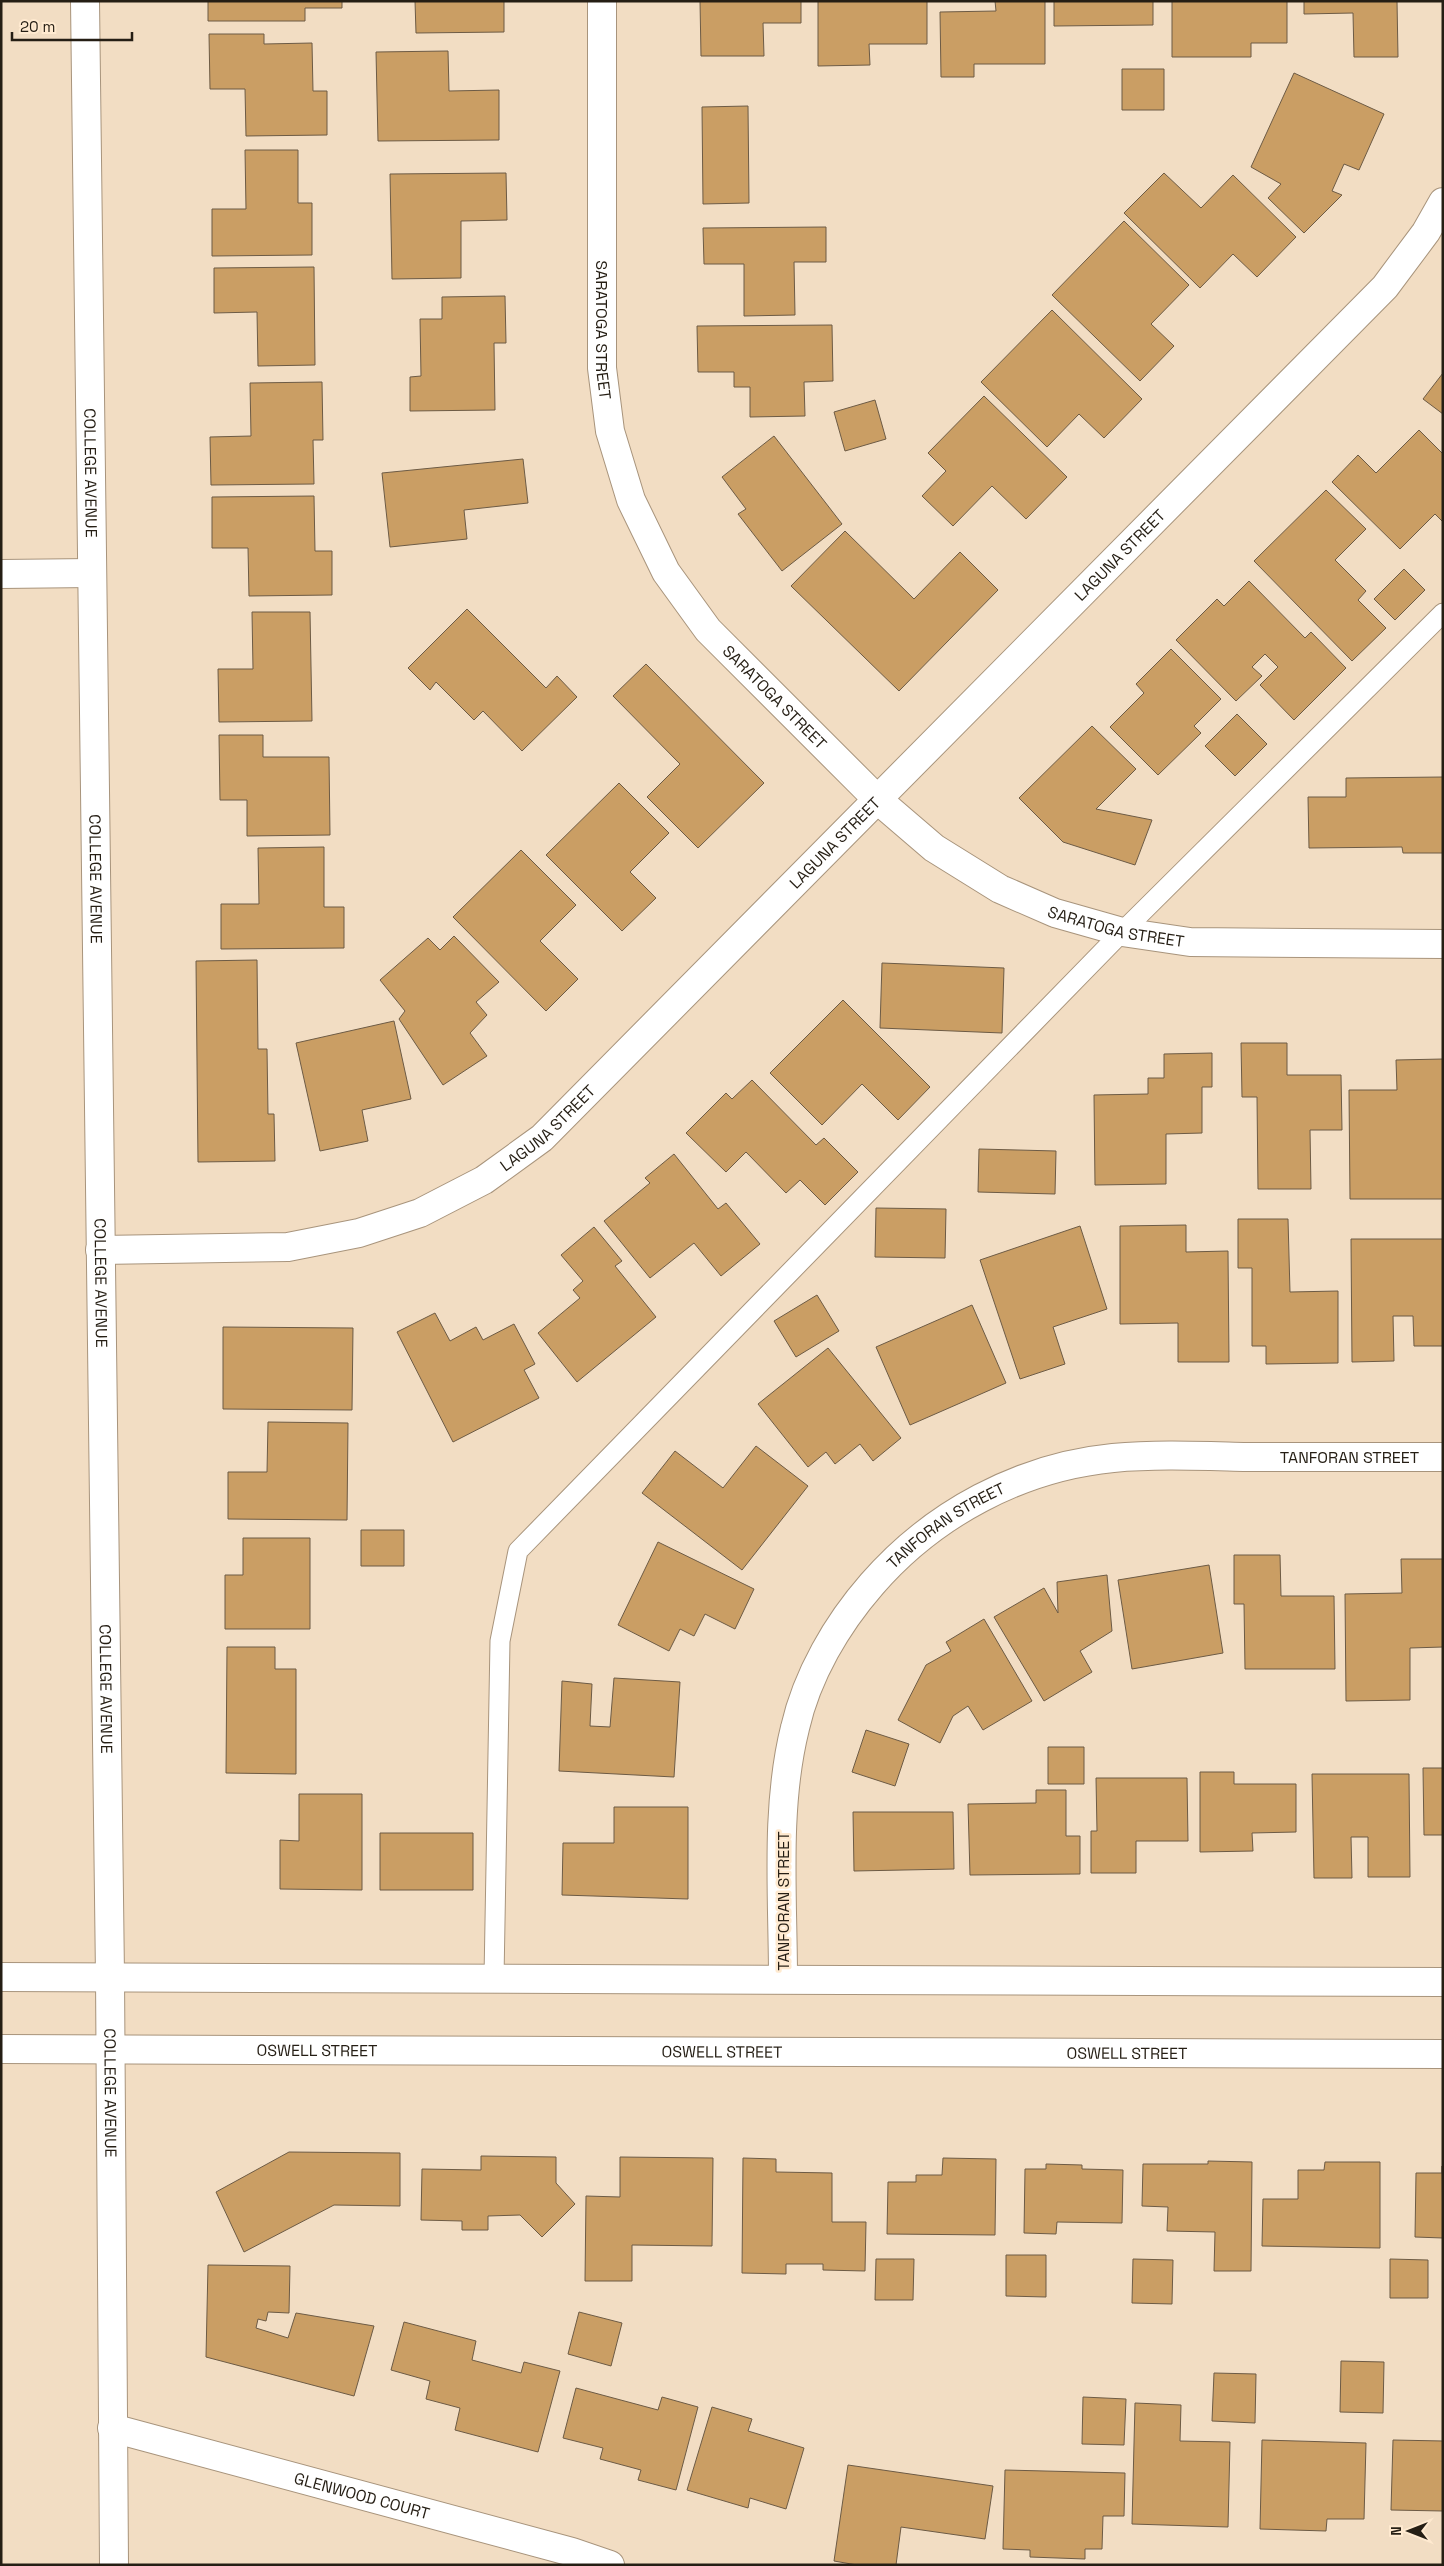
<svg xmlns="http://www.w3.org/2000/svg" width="1444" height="2566" font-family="'Space Grotesk',sans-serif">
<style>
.building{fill:#ca9e64;stroke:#6d5b45}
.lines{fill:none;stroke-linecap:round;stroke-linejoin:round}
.service-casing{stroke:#a8947c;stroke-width:21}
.minor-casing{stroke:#a8947c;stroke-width:30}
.tertiary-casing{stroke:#a8947c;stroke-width:30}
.secondary-casing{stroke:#a8947c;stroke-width:30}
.service{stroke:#fff;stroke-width:19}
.minor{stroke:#fff;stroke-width:28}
.tertiary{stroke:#fff;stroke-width:28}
.secondary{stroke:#fff;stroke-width:28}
.labels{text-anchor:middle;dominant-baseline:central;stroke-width:5;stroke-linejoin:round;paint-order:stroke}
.street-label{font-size:16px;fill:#251e14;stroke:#ffead0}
</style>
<rect width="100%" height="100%" fill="#f2ddc3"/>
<path class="building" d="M208 1H342V8H305V21H208Z
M415 1H504V32L416 33Z
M700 1H801V23H763L764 56H701Z
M818 1H927V44H869L870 65 818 66Z
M995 1H1045V64H974V77H941L940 12 996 11Z
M1054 1H1153V25L1054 26Z
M1172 1H1287V43H1251V57H1172Z
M1304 1H1397L1398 57H1354L1353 13 1304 14Z
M209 34H264V44L312 43 313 91H327V135L246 136 245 89H210Z
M448 51 449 91 499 90V140L378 141 376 52Z
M1122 69H1164V110H1122Z
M1294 73 1384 114 1359 170 1344 164 1332 191 1342 195 1304 233 1268 198 1281 184 1251 167Z
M748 106 749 203 703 204 702 107Z
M245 150H298V203H312V255L212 256V209H246Z
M506 173 507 220 461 221V278L392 279 390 174Z
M1164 173 1201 208 1233 175 1296 237 1257 277 1233 254 1200 288 1124 213Z
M1124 221 1189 285 1151 324 1174 346 1140 381 1052 295Z
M826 227V262H794L795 315 744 316V264H704L703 228Z
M314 267 315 365 258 366 257 312 214 313V268Z
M505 296 506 343H494L495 410 410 411V377L421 376 420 319H442V297Z
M1052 310 1142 399 1104 438 1079 414 1047 447 981 382Z
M832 325 833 381 804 382 805 416 750 417V387H734V372H698L697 326Z
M1443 373V414L1423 399Z
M322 382 323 440H313L314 484 211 485 210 437 251 436 250 383Z
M984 396 1067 477 1026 519 992 486 953 526 922 496 946 471 928 453Z
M875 400 886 439 845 451 834 412Z
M1419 430 1443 454V522L1435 514 1400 549 1332 482 1358 455 1376 473Z
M774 436 842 524 782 571 738 514 746 509 722 477Z
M523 459 528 503 464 510 467 539 390 547 382 473Z
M1326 490 1366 529 1335 560 1366 591 1358 600 1386 628 1352 661 1254 561Z
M314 496 315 551H332V595L249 596 248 548H212V497Z
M845 531 914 599 960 552 998 590 899 691 791 586Z
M1404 569 1425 590 1395 620 1374 599Z
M1249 581 1305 638 1311 632 1346 668 1294 720 1260 685 1278 667 1265 654 1252 667 1262 676 1236 701 1176 640 1217 599 1224 606Z
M467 609 546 688 557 676 577 697 522 751 483 711 474 720 436 682 430 690 408 668Z
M252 612H310L312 721 219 722 218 669H253Z
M1171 649 1221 699 1194 726 1201 733 1158 775 1110 727 1144 693 1136 684Z
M646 664 764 783 698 848 647 797 680 764 613 696Z
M1237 714 1267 744 1235 776 1205 746Z
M1092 726 1136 769 1096 809 1152 820 1135 865 1063 842 1019 798Z
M219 735H263V757H329L330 835 247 836V800H220Z
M1443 777V853H1403L1402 847 1309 848 1308 797H1346V778Z
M619 783 669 833 630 872 656 898 622 931 546 855Z
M324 847V907H344V948L221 949V904H259L258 848Z
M521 850 576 905 540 941 578 979 546 1011 453 917Z
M454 936 499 982 476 1002 487 1015 470 1033 487 1056 443 1085 399 1019 405 1011 380 980 428 938 440 950Z
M257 960 258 1049H267L268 1114H274L275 1161 198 1162 196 961Z
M882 963 1004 968 1002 1033 880 1028Z
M843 1000 930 1087 898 1120 862 1084 822 1125 770 1073Z
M394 1021 411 1099 362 1110 368 1141 320 1151 296 1043Z
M1241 1043H1287V1075H1341L1342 1130H1310L1311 1189H1258L1257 1097H1242Z
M1212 1053V1087H1202V1133L1166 1134V1184L1095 1185 1094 1095 1148 1094V1078H1164V1054Z
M1443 1059V1199H1350L1349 1090H1397L1396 1060Z
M752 1080 816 1145 824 1138 858 1172 825 1205 800 1180 786 1193 746 1152 726 1172 686 1133 726 1093 732 1099Z
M979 1149 1056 1151 1055 1194 978 1192Z
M674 1154 718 1209 726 1203 760 1244 721 1276 694 1243 650 1278 604 1221 650 1183 645 1178Z
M876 1208 946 1209 945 1258 875 1257Z
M1238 1219H1288L1290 1292 1338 1291V1363L1266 1364V1346H1252V1268H1238Z
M1186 1225V1252L1228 1251 1229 1362H1178V1323L1120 1324V1226Z
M1080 1226 1107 1309 1053 1327 1065 1364 1020 1379 980 1260Z
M594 1227 622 1261 615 1266 656 1317 577 1382 538 1333 580 1298 573 1290 583 1281 561 1255Z
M1351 1239H1443V1346H1414L1413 1316H1393L1394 1361 1352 1362Z
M817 1295 839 1331 796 1357 774 1321Z
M972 1305 1006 1383 910 1425 876 1347Z
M435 1313 450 1341 476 1327 483 1340 514 1324 535 1364 524 1370 539 1398 453 1442 397 1332Z
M223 1327 353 1328 352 1410 223 1409Z
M828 1348 901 1438 873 1461 860 1444 835 1464 826 1452 808 1467 758 1404Z
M268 1422 348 1423 347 1520 228 1519V1472H267Z
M756 1446 808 1486 742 1570 642 1493 675 1451 723 1488Z
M361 1530H404V1566H361Z
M243 1538H310V1629H225V1575H243Z
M658 1542 754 1589 735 1629 705 1614 694 1636 680 1629 669 1651 618 1625Z
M1234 1555H1280L1281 1596H1334L1335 1669H1245L1244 1604H1234Z
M1401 1559H1443V1647L1410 1648V1700L1346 1701 1345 1594 1402 1593Z
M1209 1565 1223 1653 1132 1669 1118 1580Z
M1107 1575 1112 1631 1080 1651 1092 1672 1044 1701 994 1617 1044 1588 1058 1613 1057 1582Z
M984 1619 1032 1701 983 1730 968 1706 953 1716 940 1743 898 1720 926 1665 951 1651 946 1642Z
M227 1647H275V1669H296V1774L226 1773Z
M614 1678 680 1682 674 1777 559 1771 562 1681 592 1684 590 1726 610 1727Z
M866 1730 909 1744 895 1786 852 1772Z
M1048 1747H1084V1784H1048Z
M1423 1768H1443V1835H1424Z
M1200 1772H1234V1784H1296V1832L1252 1833 1253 1851 1200 1852Z
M1312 1774H1409L1410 1877H1368V1837H1351L1352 1878H1314Z
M1096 1778H1187L1188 1841H1136V1873H1091V1831H1097Z
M1036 1790H1066V1836H1080V1874L970 1875 968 1804 1036 1803Z
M299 1794H362V1890L280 1889V1840L299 1841Z
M614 1807H688V1899L562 1895 563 1843H614Z
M853 1812H953L954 1869 854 1871Z
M380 1833H473V1890H380Z
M289 2152 400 2153V2206L334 2205 244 2252 216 2192Z
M481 2156 556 2157V2183L575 2204 542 2237 520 2215 488 2216V2230H462V2221L421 2220 422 2169 481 2170Z
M620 2157 713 2158 712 2246 632 2245V2281H585L586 2196 620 2197Z
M743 2158 776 2159V2172L832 2173V2222H866L865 2271 823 2270V2264H786V2274L742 2273Z
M943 2158 996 2159 995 2235 887 2234 888 2182H916V2175H942Z
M1208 2161 1252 2162 1251 2271H1214L1215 2232 1167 2231 1168 2207 1142 2206 1143 2164H1208Z
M1325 2162H1380V2248L1262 2246 1263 2199H1298V2170H1324Z
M1046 2164 1082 2165V2169L1123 2170 1122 2223 1057 2222 1056 2234 1024 2233 1025 2169H1046Z
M1442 2166 1443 2238 1415 2237 1416 2173H1442Z
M1006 2255H1046V2297L1006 2296Z
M876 2259H914L913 2300H875Z
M1133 2259 1173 2260 1172 2304 1132 2303Z
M1390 2259 1428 2260V2298H1390Z
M208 2265 290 2266 289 2313 268 2312 266 2321 258 2319 256 2328 288 2338 296 2313 374 2326 354 2396 206 2357Z
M579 2312 622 2323 611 2366 568 2354Z
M404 2322 476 2341 472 2360 521 2373 524 2362 560 2371 538 2452 455 2430 460 2408 426 2399 430 2381 391 2370Z
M1341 2361 1384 2362 1383 2413 1340 2412Z
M1214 2373 1256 2374 1255 2423 1212 2421Z
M576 2388 658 2410 662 2397 698 2407 676 2490 638 2480 641 2470 600 2459 603 2448 563 2438Z
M1083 2397 1126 2399 1124 2445 1082 2444Z
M1135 2403 1181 2405 1180 2441 1230 2442 1228 2527 1132 2524Z
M712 2407 752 2419 748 2431 804 2448 786 2509 750 2498 748 2508 687 2490Z
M1262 2440 1366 2443 1364 2519H1327L1326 2531 1260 2529Z
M1393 2440 1443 2441V2511L1391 2510Z
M848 2465 993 2486 985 2539 901 2527 896 2565H857L834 2561Z
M1005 2470 1125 2473 1124 2516H1103L1102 2549H1085V2559L1030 2557V2550L1003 2549Z"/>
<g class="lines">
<defs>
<path id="service" d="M494 1978 500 1641 518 1551 1122 932 1443 613"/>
<g id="minor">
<path id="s1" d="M602 1V368L610 431 631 500 666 572 708 630 878 800 934 848 1000 889 1055 913 1122 932 1190 942 1443 944"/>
<path d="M1 574 92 573"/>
<path id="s2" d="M100 1250 288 1247 359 1233 420 1213 484 1180 542 1138 1385 287 1426 232 1443 202"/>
<path id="s3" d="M783 1979C783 1897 775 1808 795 1728 807 1675 837 1624 872 1584 933 1514 1020 1467 1113 1458 1157 1454 1202 1456 1247 1457 1312 1457 1377 1457 1443 1457"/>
<path id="s4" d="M112 2428 572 2552 610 2565"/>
</g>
<g id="tertiary">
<path id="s5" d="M85 1 110 1976 114 2565"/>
</g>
<g id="secondary">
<path d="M1 1977 1443 1982"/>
<path id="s6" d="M1 2049 1443 2054"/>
</g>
</defs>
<use href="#service" class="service-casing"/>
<use href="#minor" class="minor-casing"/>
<use href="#tertiary" class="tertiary-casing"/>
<use href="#secondary" class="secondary-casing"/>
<use href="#service" class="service"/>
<use href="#minor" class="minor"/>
<use href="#tertiary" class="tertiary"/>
<use href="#secondary" class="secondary"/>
</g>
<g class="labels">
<g class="street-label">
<text stroke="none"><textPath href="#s1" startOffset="329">SARATOGA STREET</textPath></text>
<text stroke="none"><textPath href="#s5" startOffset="472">COLLEGE AVENUE</textPath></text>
<text stroke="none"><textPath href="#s2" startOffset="1289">LAGUNA STREET</textPath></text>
<text stroke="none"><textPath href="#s1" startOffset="749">SARATOGA STREET</textPath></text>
<text stroke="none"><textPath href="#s2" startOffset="884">LAGUNA STREET</textPath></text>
<text stroke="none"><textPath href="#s5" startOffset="878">COLLEGE AVENUE</textPath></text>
<text stroke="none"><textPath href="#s1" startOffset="1169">SARATOGA STREET</textPath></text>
<text stroke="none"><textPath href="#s2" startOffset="479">LAGUNA STREET</textPath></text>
<text stroke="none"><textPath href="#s5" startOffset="1282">COLLEGE AVENUE</textPath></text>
<text stroke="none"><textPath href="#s3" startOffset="932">TANFORAN STREET</textPath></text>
<text stroke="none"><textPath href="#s3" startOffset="512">TANFORAN STREET</textPath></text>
<text stroke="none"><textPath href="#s5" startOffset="1688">COLLEGE AVENUE</textPath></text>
<text transform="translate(783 1901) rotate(-90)">TANFORAN STREET</text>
<text stroke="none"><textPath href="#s6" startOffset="316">OSWELL STREET</textPath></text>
<text stroke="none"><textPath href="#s6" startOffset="721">OSWELL STREET</textPath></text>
<text stroke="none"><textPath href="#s6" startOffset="1126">OSWELL STREET</textPath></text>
<text stroke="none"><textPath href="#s5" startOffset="2092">COLLEGE AVENUE</textPath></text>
<text stroke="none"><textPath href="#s4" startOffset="259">GLENWOOD COURT</textPath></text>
</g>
</g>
<rect width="1444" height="2566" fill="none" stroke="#251e14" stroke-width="5"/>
<g transform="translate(1409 2531) rotate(270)" stroke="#ffead0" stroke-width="4" paint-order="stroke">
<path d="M0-4L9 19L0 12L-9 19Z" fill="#251e14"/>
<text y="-8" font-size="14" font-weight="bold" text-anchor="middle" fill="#251e14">N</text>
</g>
<path d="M12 32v8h120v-8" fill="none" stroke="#251e14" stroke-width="2.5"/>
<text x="20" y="32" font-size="15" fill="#251e14" stroke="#ffead0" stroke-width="4" paint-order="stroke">20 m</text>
</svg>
